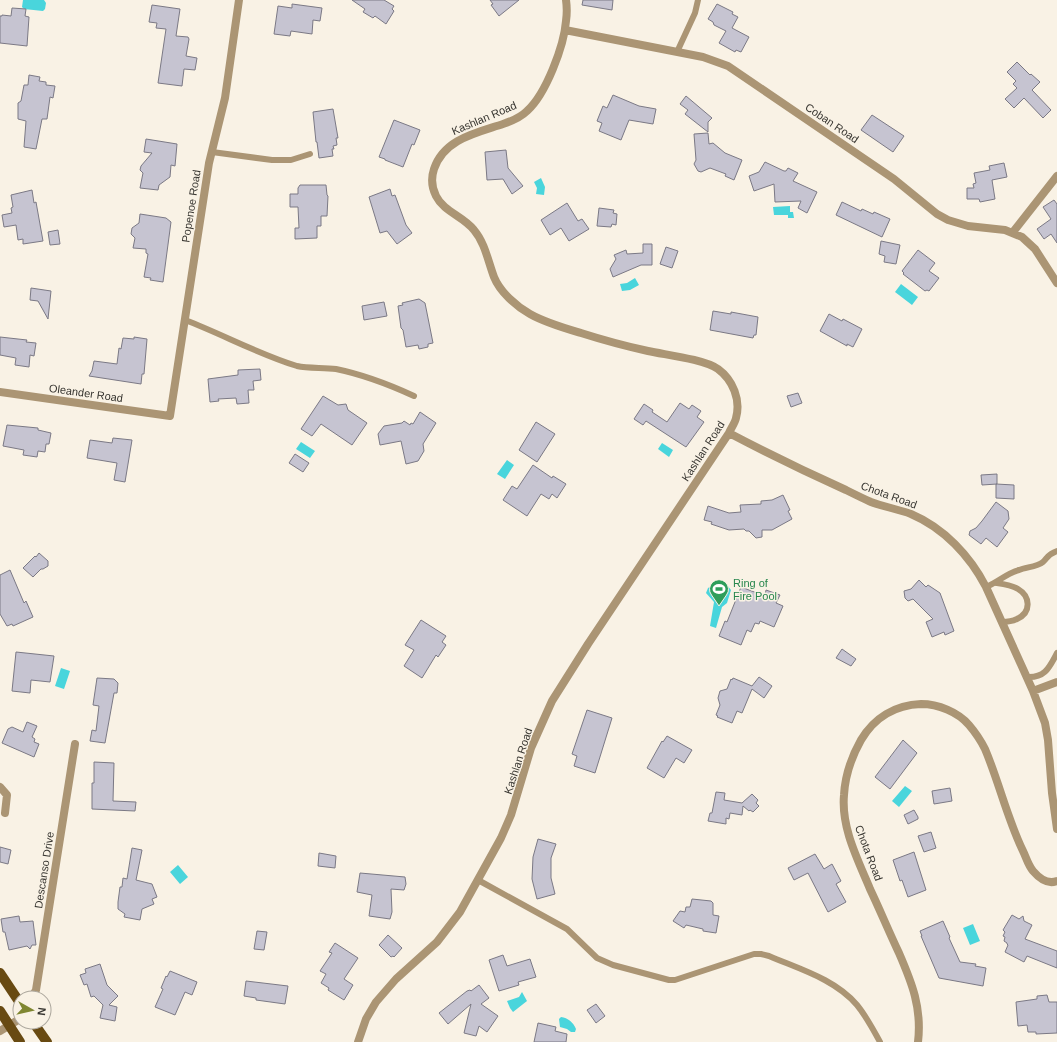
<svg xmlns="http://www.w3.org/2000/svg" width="1057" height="1042" font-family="Helvetica,sans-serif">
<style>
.water{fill:#49d5dc}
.building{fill:#c6c4d1;stroke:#7b7985}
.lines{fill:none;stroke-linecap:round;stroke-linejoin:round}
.lane{stroke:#ab9574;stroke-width:6}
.street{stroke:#ab9574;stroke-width:8}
.primary{stroke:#684a12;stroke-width:10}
.labels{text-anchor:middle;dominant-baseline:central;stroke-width:3;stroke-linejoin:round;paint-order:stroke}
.street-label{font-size:11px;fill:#383631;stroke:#f9f2e5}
.leisure-label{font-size:11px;fill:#27864d;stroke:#f9f2e5;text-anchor:start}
</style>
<rect width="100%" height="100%" fill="#f9f2e5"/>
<path class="water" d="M23 0H44L46 3 45 9 43 11 24 9 22 7Z
M541 178 545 187 544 195 536 194 537 188 534 182Z
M790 206V212H793L794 218H788V215H774L773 207Z
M635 278 639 285 630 290 622 291 620 284 627 283Z
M901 284 918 297 912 305 895 292Z
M301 442 315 451 310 458 296 449Z
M662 443 673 450 669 457 658 449Z
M507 460 514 465 505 479 497 474Z
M713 585H727L731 590 727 603 722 607 716 628 710 626 714 602 706 593 708 588Z
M61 668 70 671 64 689 55 686Z
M905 786 912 791 899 807 892 801Z
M178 865 188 877 180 884 170 872Z
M973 924 980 941 970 945 963 928Z
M522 992 527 1001 513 1012 510 1008 507 1001 519 997Z
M561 1017C568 1018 573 1022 576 1029L575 1032H571L567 1029 560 1027 559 1019Z"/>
<path class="building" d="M352 0H384L394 6 392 9 394 11 386 24 375 16 373 18 363 12 365 9Z
M490 0H519L499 16 491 5 493 4Z
M583 0H613L612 10 582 5Z
M292 4 322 8 320 21 313 20 312 34 291 31 290 36 274 34 278 6 292 8Z
M717 4 733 12 732 14 738 17 732 28 749 37 741 52 736 50 735 52 719 43 726 31 714 25 713 22 708 19Z
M152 5 180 9 176 36 188 37 189 39 186 56 197 58 195 70 184 69 182 86 158 83 166 29 156 28 157 23 149 22Z
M12 8 26 9 25 16 29 17 27 46 0 43V16H2V15L11 16Z
M1017 62 1030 75 1031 74 1040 82 1032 90 1051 110 1043 118 1024 98 1014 108 1005 99 1017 88 1013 84 1016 81 1007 72Z
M29 75 40 77 39 81 46 82V85L55 86 53 98 50 97 47 119H42L36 149 24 147 26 121 18 119V103L21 101 24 85H28Z
M613 95 639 106 656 109 653 124 629 120 621 140 599 131 602 123 597 121 603 106 607 108Z
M686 96 712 118 708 122V132L685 114 688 110 680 104Z
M333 109 338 138H336L337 145 333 146 334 149H332L333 156 319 158 317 142H316L313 112Z
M872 115 904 136 893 152 861 130Z
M394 120 420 130 414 145 412 144 403 167 385 160V159L379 157Z
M708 133 709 144 713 143 725 153 742 160 734 180 725 176 726 174 710 168 701 172 698 171 694 164 696 160 694 134Z
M146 139 177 144 175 166 171 165 170 177 159 185 158 190 140 188 143 173 140 170 141 166 152 153 144 152Z
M506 150 508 168 523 186 512 194 503 179 487 180 485 152Z
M765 162 784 171H786L788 168 798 173 793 181 817 192 807 213 798 208 801 201 775 202 774 184 754 191 749 176 759 172Z
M1004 163 1007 177 992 180 995 199 980 202 979 199H967V188H974L973 184 976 183 974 173 990 170 989 166Z
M300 185H326L327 195 328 196 327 216H321V226H317V238L295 239V228H299L298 207H290V194H298V188Z
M390 189 392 196 395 195 406 225 412 233 397 244 387 231 380 233 369 197Z
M32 190 34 203 36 202 43 241 23 244V239L18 240 16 225 4 227 2 215 12 213 11 208 13 207 11 195Z
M1054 200 1057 204V243L1051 234 1044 239 1037 229 1051 219 1043 207Z
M842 202 861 211 862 209 873 214 874 212 890 219 882 237 836 215Z
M567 203 578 221 582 219 589 229 569 241 561 228 550 235 541 220Z
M599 208 614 210 613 213 617 214 616 225 612 224 611 227 597 226Z
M140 214 166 218 171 222 163 282 150 280 151 278 144 277 148 254 146 253V249L133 248 135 238 131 234 132 228 139 223Z
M58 230 60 244 50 245 48 232Z
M881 241 900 245 896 264 884 262 885 256 879 254Z
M643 244H652V265H641L613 277 610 269 616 259 614 255 626 250 627 254 643 253Z
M666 247 678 251 672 268 660 264Z
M918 250 935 263 929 271 939 278 929 291 927 290 925 291 903 274 904 273 902 271Z
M31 288 51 291 48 319 38 301 30 300Z
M419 299 425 303 433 343 428 344V347L419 349 418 345 406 347 403 330 401 328 398 306 403 305 402 303 406 302Z
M384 302 387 316 364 320 362 306Z
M713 311 731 314V312L758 317 756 335H754L753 338 710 330Z
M829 314 842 321 843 319 862 329 853 347 847 344V346L820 331Z
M0 337 27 340 26 342 36 343 34 356 30 355 29 367 15 365 16 358 0 355Z
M134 337 147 339 144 374H142L141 384 89 376 92 371 94 361 117 364 119 348 121 349 123 338 134 339Z
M260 369 261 380 253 381 254 390H248L249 403 237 404 236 398 218 399 219 401 210 402 208 379 238 375V370Z
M798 393 802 403 791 407 787 396Z
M323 396 338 405 346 404 348 410 367 423 352 445 321 424 312 436 301 429Z
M680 403 689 409 692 405 701 411 697 417 704 422 686 447 646 421 643 425 634 419 644 404 653 410 652 412 667 422Z
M420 412 436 423 423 444 424 451 418 461 406 464 401 441 380 445 378 434 384 426 402 423 404 421 410 425 411 423 413 424Z
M536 422 555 434 537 462 519 450Z
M7 425 38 428V430L51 433 49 444H46L45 452 38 451 37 457 23 455 24 450 3 446Z
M113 438 132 440 125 482 114 480 117 463 87 458 90 440 112 443Z
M295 454 309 463 303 472 289 463Z
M533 465 552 478 553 476 566 484 557 498 552 494 549 499 541 494 527 516 503 500 512 486 517 489Z
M997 474V484L982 485 981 475Z
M996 484 1014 485V499L996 498Z
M783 495 790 510 788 511 792 519 772 530H762V537L756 538 749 531H746L744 529 729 530 711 524 712 522 704 520 708 506 729 513 741 512 740 505 761 504V501L772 500Z
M996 502 1008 511 1009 519 1003 528 1008 532 997 547 986 538 981 544 969 535 970 531 976 528 982 521Z
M39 553 48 561V566L43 569H41L33 577 23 568 35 556 36 557Z
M10 570 24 603 26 601 33 617 13 626 12 624 7 626 0 614V575Z
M919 580 926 587 928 585 940 593 954 631 945 635 944 632 932 637 926 622 933 619 913 599 908 601 905 598 904 591 911 589Z
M741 587 765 596 766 590 780 595 776 603 783 606 774 627 760 621 759 624 755 623 751 632 747 630 741 645 719 636 725 621 727 622Z
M421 620 446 636 442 642 446 645 438 657 436 655 422 678 404 666 414 650 405 645Z
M842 649 856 659 851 666 836 658Z
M16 652 54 656 50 682 31 680 30 693 12 691Z
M759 677 772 686 764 698 752 689 742 713 737 711 732 723 717 717 718 716 716 715 720 705 718 698 720 691 727 689 731 679 732 680 733 678 752 686Z
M97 678 114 679 118 683 117 693H114L105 743 90 741 92 730 96 731 99 706 93 705Z
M587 710 612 718 595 773 574 766 577 756 572 754Z
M27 722 37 726 32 737 35 739 34 742 39 744 34 757 2 743 8 729 12 727 23 732Z
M667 736 692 750 684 763 676 758 664 778 647 768 662 741 663 742Z
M903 740 917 753 890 789 875 777Z
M94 762 114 763 113 801 136 802 135 811 92 809V783H94Z
M950 788 952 801 934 804 932 791Z
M716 792 725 793 724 800 742 803 752 794 758 800 756 803 759 806 753 812 750 810 749 811 743 806 742 815 730 813 729 819 726 818V824L708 821 710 813H712Z
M914 810 918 817V819L908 824 904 815Z
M931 832 936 848 924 852 918 836Z
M538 839 556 844 551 858V878L555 894 537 899 532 879 533 857Z
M0 847 11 850 8 864 0 862Z
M132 848 142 850 136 880 152 884 157 897 152 899 154 904 142 909 140 920 124 917 125 914 118 909V902L120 887H122L123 878 127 879Z
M914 852 926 890 908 897 902 880 900 881 893 860Z
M319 853 336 856 335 868 318 866Z
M815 854 824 869 832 864 841 881 836 884 846 902 828 912 808 873 794 880 788 868Z
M360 873 405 877 406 884 404 890 391 889 392 912 390 919 369 916 372 895 357 892Z
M692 899 711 901 713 903V915L719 916 716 933 703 931V929L686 925 684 928 673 921 680 911 685 912 686 907H690Z
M1012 915 1019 919 1023 916 1024 921 1032 925 1025 939 1057 951V968L1027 956 1024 962 1005 952 1008 945 1007 944V943L1004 941 1005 937 1003 936 1005 932 1003 930Z
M19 916 20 922 33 921 36 945H32L30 949 27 946 9 950 5 932H3L1 919Z
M943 921 950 937 949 938 960 962 976 964 975 966 986 968 983 986 939 978 921 936H922L920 931Z
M257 931 267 932 264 950 254 949Z
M388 935 402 948 394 957 393 956 391 957 379 945Z
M335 943 358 958 344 979 353 985 344 1000 328 990 329 988 321 983 326 974 320 971 332 953 329 952Z
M503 955 507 966 530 959 536 977 518 982 519 985 499 991 489 960Z
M100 964 107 985 118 996 109 1005 117 1007 115 1021 100 1018 103 1005 94 996 91 997 87 984 84 985 80 975 86 973 85 969Z
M170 971 197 982 192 995 185 992 175 1015 155 1007 163 989 161 988 166 976 167 977Z
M246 981 288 986 285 1004 256 1000V998L244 996Z
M479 985 489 998 481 1004 498 1016 487 1032 479 1026 476 1036 464 1033 471 1004 448 1024 439 1013 467 991 470 990 471 991Z
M1047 995 1049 1002H1057V1033L1036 1034V1032H1028L1027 1025 1018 1026 1016 1002 1037 999V996Z
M596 1004 605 1016 596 1023 587 1010Z
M538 1023 556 1027 555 1031 567 1034 566 1042H534Z"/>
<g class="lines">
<path class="lane" d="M677 52 695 13 698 0
M212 152 272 160H291L310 154
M185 320C222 334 258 354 297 366 309 369 324 367 336 369 365 375 388 384 414 396
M996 583C1003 584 1011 585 1018 589 1030 596 1032 612 1017 619 1013 621 1007 622 1002 622
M986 587C998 582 1007 573 1019 570 1026 567 1037 567 1043 562 1048 557 1048 554 1057 551
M1027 677C1045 678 1049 668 1057 653
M478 880 567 929 597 958 613 965 669 980H675L754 954H761L769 956C799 969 835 979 857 1005 866 1016 873 1029 880 1042"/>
<path class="street" d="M565 30 703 57 728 66 894 179 937 214 948 220 968 226 1005 230 1022 237 1035 249 1057 283
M1013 232 1057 176
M0 392 170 416 209 163 225 98 239 0
M729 433C767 453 806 472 846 490 854 494 862 498 871 502 884 507 898 509 911 514 944 528 970 556 986 587L1033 691 1045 723 1048 740 1052 793 1057 829
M1033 691 1057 682
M0 787 7 795 5 813
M31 998 36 990 75 744
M0 1031 18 1020 20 1016
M358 1042 366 1019 376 1002 396 979 437 942 460 912 501 838 511 815 531 748 552 701 588 644 729 433C731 428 735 423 736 418 741 400 733 380 718 369 703 359 666 355 648 351 625 346 603 340 581 333 564 328 546 323 530 314 516 306 500 292 494 277 488 261 485 243 474 230 463 216 444 212 436 196 432 188 431 178 434 169 444 139 476 133 503 124 512 121 520 118 527 111 546 94 564 46 566 21 567 14 567 7 566 0
M918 1042C922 1008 912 983 899 953 889 932 880 910 870 889 858 860 841 828 844 795 845 777 852 756 861 740 874 718 895 705 921 704 938 704 958 712 969 725 975 732 981 741 985 749 999 782 1007 818 1023 851 1026 857 1028 865 1033 871 1039 878 1047 885 1057 881"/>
<path class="primary" d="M0 973 20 1003
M0 1011 20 1042
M33 1022 47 1042"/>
</g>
<defs>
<symbol id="stadium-pin" viewBox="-11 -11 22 30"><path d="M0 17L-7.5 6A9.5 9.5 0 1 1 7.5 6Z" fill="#2e9e5b" stroke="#f9f2e5"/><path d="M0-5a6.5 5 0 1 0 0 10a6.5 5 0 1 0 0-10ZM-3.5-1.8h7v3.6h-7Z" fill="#fff"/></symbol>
</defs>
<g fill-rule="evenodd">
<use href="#stadium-pin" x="708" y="578" width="22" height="30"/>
</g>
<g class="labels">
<g class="street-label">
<text transform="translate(484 118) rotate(-23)">Kashlan Road</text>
<text transform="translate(832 123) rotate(34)">Coban Road</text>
<text transform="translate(191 206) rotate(-81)">Popenoe Road</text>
<text transform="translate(86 393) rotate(8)">Oleander Road</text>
<text transform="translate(703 451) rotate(-57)">Kashlan Road</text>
<text transform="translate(889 495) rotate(20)">Chota Road</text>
<text transform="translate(518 761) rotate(-72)">Kashlan Road</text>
<text transform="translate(869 853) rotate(69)">Chota Road</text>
<text transform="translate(44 870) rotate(-81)">Descanso Drive</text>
</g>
<g class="leisure-label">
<text x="733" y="583">Ring of<tspan x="733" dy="13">Fire Pool</tspan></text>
</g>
</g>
<g transform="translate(32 1010) rotate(98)"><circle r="19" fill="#f9f2e5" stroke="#aca79d"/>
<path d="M0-3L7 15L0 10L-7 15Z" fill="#7f8631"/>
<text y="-6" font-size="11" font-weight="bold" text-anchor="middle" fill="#383631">N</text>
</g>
</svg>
